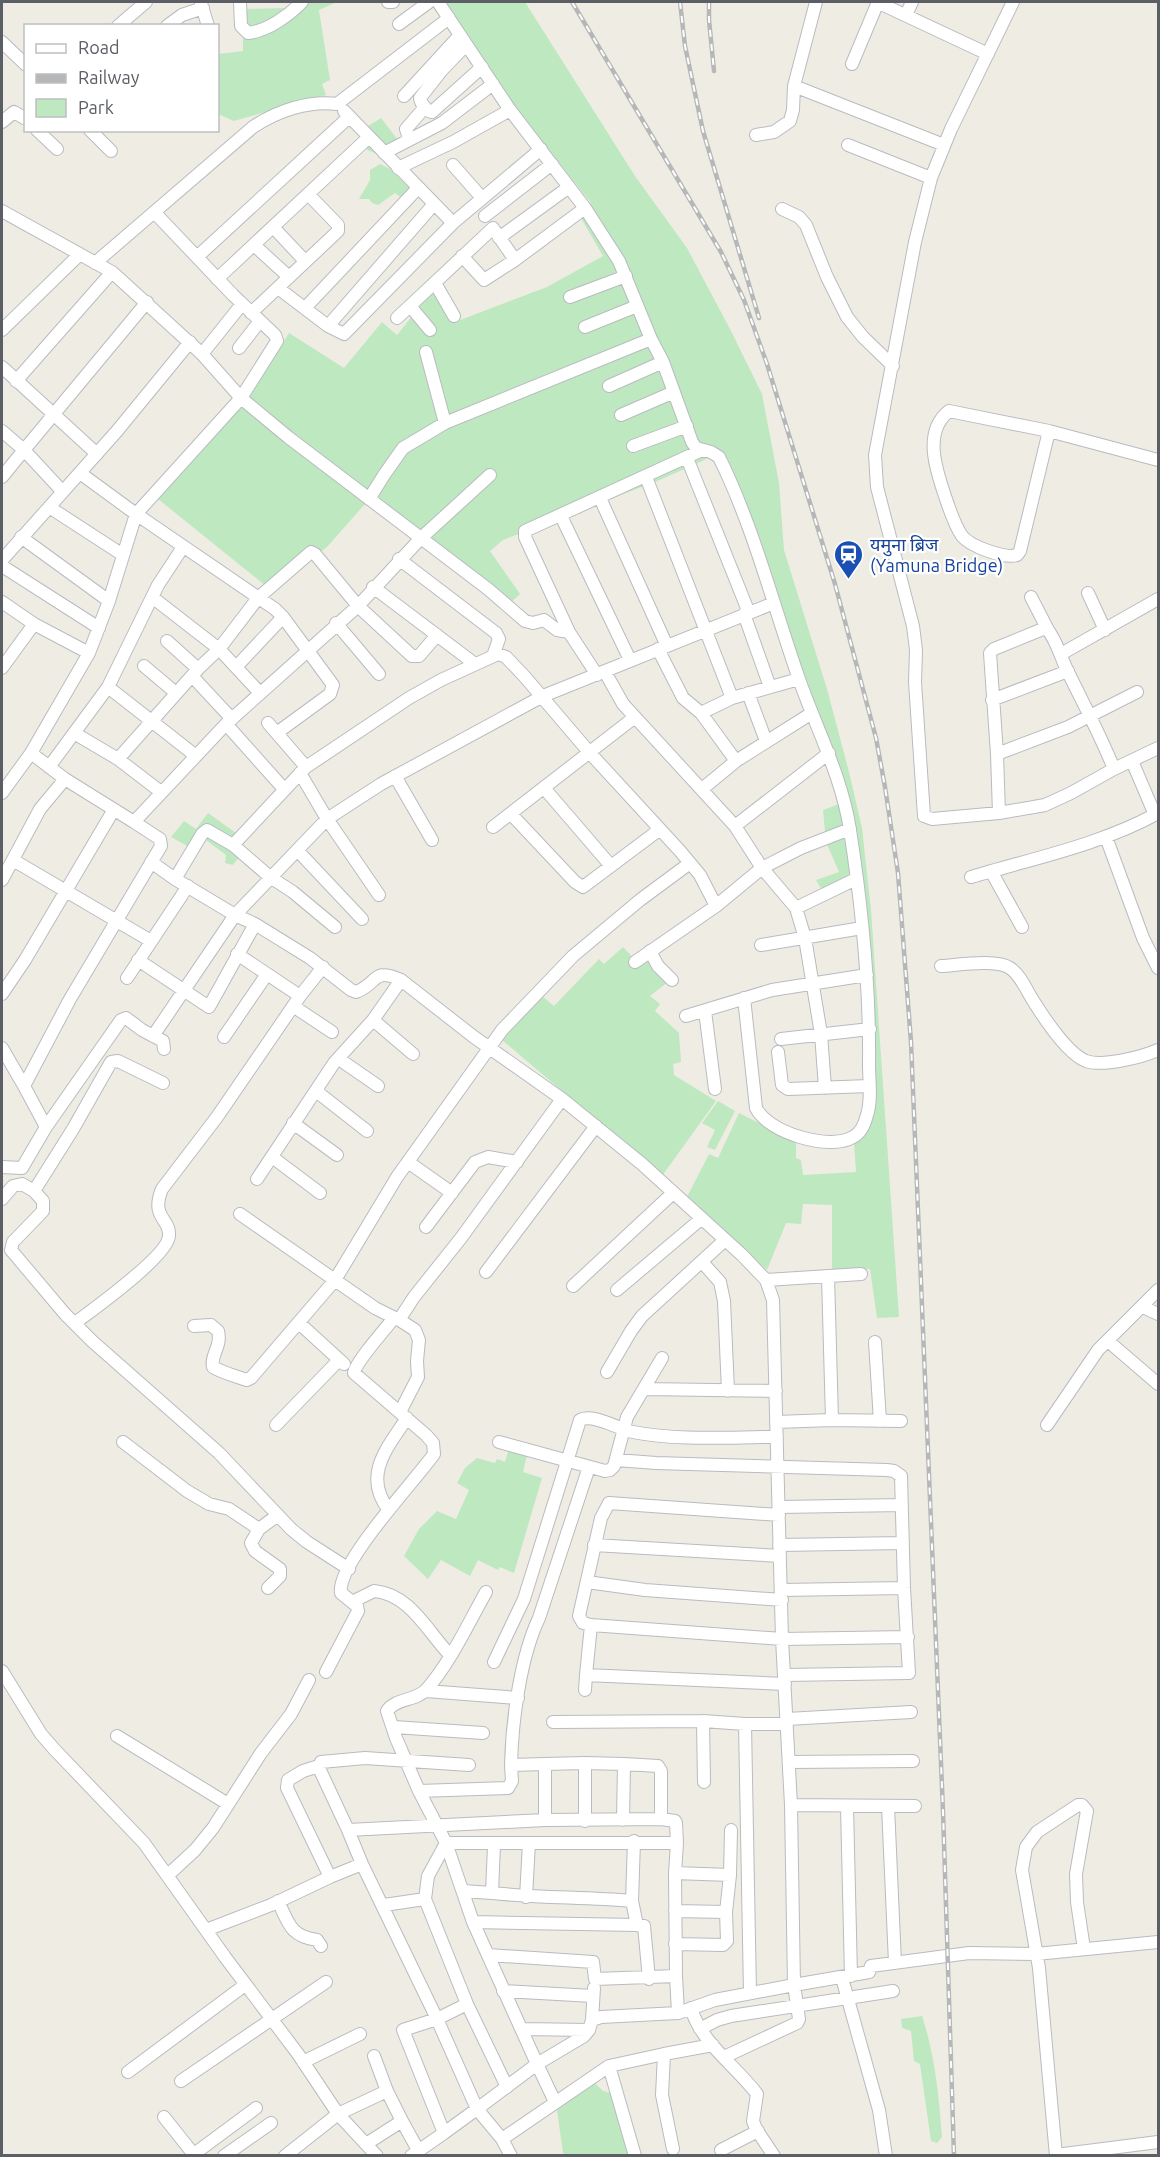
<svg xmlns="http://www.w3.org/2000/svg" width="1160" height="2157" font-family="Ubuntu,'Noto Sans Devanagari',sans-serif">
<style>
.green{fill:#bee8bf}
.lines{fill:none;stroke-linecap:round;stroke-linejoin:round}
.minor-casing{stroke:#b8bbc0;stroke-width:14}
.minor{stroke:#fff;stroke-width:12}
.rail-casing{stroke:#b6b7b8;stroke-width:4.5}
.rail{stroke:#fff;stroke-width:2;stroke-dasharray:7;stroke-linecap:butt}
.labels{text-anchor:middle;dominant-baseline:central;stroke-width:4.5;stroke-linejoin:round;paint-order:stroke}
.transit-label{font-size:18px;fill:#164399;stroke:#fff;text-anchor:start}
</style>
<rect width="100%" height="100%" fill="#efede3"/>
<path class="green" d="M294 2H337L319 10 330 80 322 84 326 95 234 121 218 114V54L243 51V9L286 8Z
M443 2H525L635 176 687 248 730 329 762 394 779 483 784 550 827 689 849 772 862 828 871 910 899 1317 877 1318 870 1269 832 1270V1205L803 1204 801 1224 786 1223 767 1270 686 1199 709 1154 718 1158 739 1113 777 1132V1135L796 1141V1158L801 1160 803 1175 856 1172 853 1129 864 1117 867 1034 853 887 826 897 816 880 839 872 826 842 823 810 842 803 729 487 723 481 711 457 660 480 503 540 490 551 520 594 508 605 378 500 365 504 327 547 271 590 158 499 240 408 289 333 344 368 382 322 397 335 433 290 455 322 547 287 603 256 582 220 591 203 495 82Z
M381 118 398 140 378 154 367 150 363 137 365 128Z
M380 164 390 169 411 190 402 198 395 193 378 205 372 203 369 199H359L370 180V170Z
M208 813 236 833 241 855 233 865 225 863 226 855 206 840 195 839 189 847 171 837 184 821 196 829Z
M623 947 639 964 648 957 668 982 650 996 660 1004 655 1011 679 1033 681 1062 673 1064 674 1075 716 1101 662 1176 502 1040 542 996 554 1006 599 959 604 964Z
M718 1101 735 1111 715 1150 707 1147 715 1130 702 1123Z
M509 1449 527 1455 523 1472 542 1478 514 1573 500 1567 498 1570 478 1560 470 1576 441 1560 428 1579 404 1556 419 1529 437 1511 456 1519 469 1490 457 1483 465 1468 477 1458 495 1463 497 1459 505 1462Z
M922 2016C935 2055 939 2097 942 2137L937 2143 931 2141 920 2064 914 2061 911 2031 902 2028 901 2019Z
M594 2082 603 2091 611 2093 630 2155H565L563 2153 557 2110Z"/>
<g class="lines">
<defs>
<path id="minor" d="M240 2 241 26 248 33C268 31 289 15 302 2
M388 2H393
M438 2 510 110 585 208 619 261 651 339 663 362 692 442 696 448 711 452 719 457C754 528 773 605 799 679 817 730 842 777 850 830 862 907 870 986 869 1065 869 1080 872 1100 867 1115 865 1123 861 1133 853 1137 830 1151 768 1133 756 1108L744 998
M877 2 988 54
M1013 2 951 129 931 178 915 242 875 455 877 487 913 626 916 650 915 682 924 816 932 819 999 813 1045 805 1071 793 1114 769 1158 748
M201 3 208 26
M906 15 912 2
M399 24 429 2
M118 26 146 2
M167 26 182 15 203 8
M2 42 26 65
M466 45 442 70 420 98C421 104 426 111 432 112L482 67
M852 64 878 2
M794 86 944 145
M404 96 460 35
M344 111 453 223
M2 122 14 112 26 119
M37 130 57 149
M90 130 111 151
M756 135 774 132 790 121 793 110 794 86 816 2
M409 138 406 129 425 107
M848 145 931 178
M384 153 442 123 493 84
M453 165 482 198
M398 168 453 142 510 110
M782 209 799 217 806 225 827 277 847 317 863 337 893 366
M2 211 112 272 202 354 241 398 288 437 488 589 525 621 533 623 544 620 557 630 569 632
M485 216 552 164
M273 227 305 261
M495 231 515 260
M499 238 569 187
M254 245 289 277
M462 256 484 280 515 260 585 208
M197 257 349 117
M95 263 253 127C277 111 309 100 337 104L449 18
M217 279 369 137
M435 283 454 316
M278 288 328 326 344 334 453 223 541 149
M570 297 626 276
M410 306 430 330
M305 308 418 188
M251 313 338 231V225L308 194
M397 318 493 228
M328 326 434 204
M585 327 637 306
M2 330 79 255
M239 348 260 321
M426 352 445 423
M202 354 242 304
M2 367 97 454
M16 381 112 272
M609 386 663 362
M621 415 674 392
M2 431 24 450 147 302
M1049 431 1020 551 1017 555C1004 559 970 546 962 536 955 526 951 513 947 502 938 475 921 433 949 411L1049 431 1158 460
M633 446 687 426
M687 458 749 613
M80 473 136 514 275 609 283 617 333 685 330 694 278 732
M2 477 24 450 62 491
M646 477 732 698
M600 498 667 646
M369 499 384 475 403 448 445 423 651 339
M49 507 123 555
M561 516 630 660
M21 537 109 601
M399 559 496 633 499 639 493 656
M2 560 117 431 190 342
M2 566 99 628
M373 587 475 664
M1088 593 1105 630
M152 597 219 649 260 693
M1031 597 1048 630
M2 602 34 624 89 653
M744 614 770 687
M336 623 379 674
M167 641 198 669
M658 649 683 698 701 713 732 698 799 679
M1061 654 1158 599
M144 666 176 693
M236 667 283 617
M2 668 34 624
M605 672 623 704 735 826 762 868 796 908 805 938 821 1034 825 1088
M597 675 569 632 525 537V531L702 450
M192 676 232 719
M108 687 196 756
M748 693 766 741
M992 700 1068 671
M701 713 736 761
M268 723 306 767
M226 724 284 789
M74 733 118 759 161 792
M31 753 65 779 134 822
M997 754 1068 727 1137 692
M118 759 198 669 219 649 258 598 311 552 315 554 358 606 412 656H419L437 635
M1132 761 1155 815
M49 767 108 687 158 585 183 547
M300 773 327 819 379 895
M395 776 432 840
M544 788 611 866
M702 789 736 761 812 713
M2 793 31 753 89 653 109 601 136 514 241 398 277 341 275 335 233 295 155 213
M999 813 997 754 990 653 994 649 1043 629 1048 630C1057 642 1061 658 1068 672 1084 705 1100 734 1114 769
M511 814 575 882 583 887 659 830
M735 826 829 753
M493 827 635 717
M1106 837 1143 938 1158 968
M233 845 306 767 409 698 441 680 498 654 506 657 525 677 589 752 680 851 700 875 716 906
M297 850 362 919
M13 860 151 941
M151 862 175 879 235 915 255 924 310 958 351 990 356 992C379 983 372 967 401 980L474 1037 562 1099 642 1164 742 1255 766 1280 773 1300 782 1639 908 1637
M991 871 1022 927
M971 877C1034 858 1100 845 1158 813
M175 879 202 834 207 830 233 845 270 877 293 892 335 927
M2 880 40 809 65 779
M796 908 856 879
M761 945 862 928
M650 951 658 966 672 980
M237 954 300 996
M138 960 209 1007 255 924
M635 962 716 906 762 868 801 848 850 829
M941 966C959 965 996 959 1010 968 1021 975 1027 992 1034 1002 1044 1018 1068 1054 1086 1061 1103 1067 1142 1057 1158 1050
M127 978 188 886
M2 994 25 960 113 811
M293 1006 332 1032
M705 1011 715 1089
M686 1016 772 990 867 975
M373 1020 413 1054
M153 1036 235 915 327 819 381 784 543 696 774 603
M224 1037 267 974
M781 1039 870 1029
M2 1048 24 1086
M778 1052 782 1085 788 1089 869 1086
M339 1059 378 1086
M316 1091 367 1131
M293 1123 337 1155
M46 1127 121 1020 126 1018 142 1030 163 1041 164 1049
M272 1157 320 1193
M408 1162 452 1193
M2 1167 22 1168 46 1127 24 1086 70 999 161 846 160 839 134 822 226 724 358 606 420 539 490 475
M257 1179 334 1063 373 1020 401 980
M34 1191 73 1129 111 1062 118 1061 163 1083
M2 1199 13 1186 22 1184 34 1191 43 1201V1211L13 1242 11 1250 65 1314 92 1341 219 1453 291 1529 307 1542 349 1569
M240 1214 375 1308 401 1321 415 1330 419 1340 417 1361 418 1377 400 1412
M426 1227 475 1162 488 1157 517 1162
M702 1262 720 1282 724 1301 728 1391
M486 1272 596 1126
M828 1276 832 1420
M766 1280 861 1274
M573 1286 673 1193
M617 1290 701 1219
M1143 1307 1158 1314
M399 1320 414 1297 461 1238 562 1099
M75 1323C92 1310 168 1256 169 1236 171 1219 150 1218 162 1189L217 1117 300 996 323 967
M299 1323 344 1364
M194 1326 211 1325 218 1331C222 1347 210 1355 213 1367 223 1373 235 1376 247 1380L251 1378 335 1280 397 1177 502 1030 573 956 640 900 690 863
M1108 1341 1158 1384
M875 1342 880 1421
M607 1372 631 1331 642 1316 725 1240
M644 1389 776 1391
M776 1422 832 1420 901 1421
M276 1425 339 1360
M1047 1425 1098 1350 1158 1290
M123 1442 187 1491 209 1504 229 1509 259 1529
M499 1442 605 1471 610 1470 614 1466 627 1417 662 1358
M616 1460 656 1463 887 1470 894 1471 901 1476 904 1588 909 1673 785 1675
M589 1467 539 1618C520 1658 512 1722 511 1765L545 1764V1820L661 1819
M779 1507 902 1505
M389 1510C362 1476 387 1448 407 1418
M779 1515 609 1503 601 1518 579 1616 583 1623 591 1625 782 1639 791 1805 794 1985 869 1972 871 1966 969 1953 1036 1954 1158 1942
M594 1545 780 1556
M779 1545 903 1543
M587 1582 645 1590 782 1600
M268 1588 280 1576V1569L255 1551 251 1543 259 1529 278 1515
M781 1590 904 1588
M486 1592C468 1624 451 1661 427 1689 417 1701 395 1698 387 1711L396 1738 419 1791 446 1843 473 1922 537 2064 477 2109 502 2139 609 2066 664 2054 662 2095 673 2149
M352 1602 374 1591C410 1594 427 1631 450 1655
M591 1625 586 1675 785 1684
M494 1662 524 1599 580 1420C593 1413 618 1429 633 1432 678 1441 730 1437 777 1437
M2 1671 41 1734 54 1749 144 1843 225 1957 298 2054 338 2114 285 2156
M326 1672 358 1611 357 1606 341 1593C336 1564 416 1480 434 1454L433 1443 426 1435 354 1373C355 1363 386 1328 394 1318
M585 1690 586 1675
M426 1691 518 1698
M787 1719 911 1712
M553 1722 703 1721
M394 1727 483 1733
M117 1736 228 1804
M789 1762 913 1761
M545 1764 585 1763 624 1764
M319 1766 303 1771 288 1780 287 1788 330 1877
M704 1782 703 1721 745 1724
M419 1791 508 1788 512 1781 511 1765
M791 1805 915 1806
M847 1806 851 1976
M888 1806 895 1963
M623 1820 624 1764 658 1766 661 1771V1819L675 1821 676 1823 677 1843
M585 1821V1763
M348 1830 319 1768 321 1762 365 1758 469 1765
M494 1845 492 1893C538 1898 585 1897 632 1901L634 1841
M362 1864 437 2019 477 2109 444 2133
M675 1873 730 1875
M168 1875 195 1850 213 1828 261 1753 291 1714 309 1680
M463 1891 492 1893
M526 1897 529 1843
M278 1901C289 1924 290 1936 317 1940L321 1946
M632 1901 637 1925 644 1926 649 1979
M384 1905 425 1899
M675 1911 726 1912
M473 1922 637 1925
M206 1930 271 1905 330 1877 362 1864 348 1830 545 1820
M675 1944 723 1945 727 1941 726 1912 730 1875 731 1830
M676 1976 678 2013 715 2000 794 1985 799 2019 797 2023 724 2057
M842 1978 879 2110 886 2156
M503 1991 593 1996
M750 1993 745 1724H787
M467 2004 425 1899 428 1876 446 1843H677L675 1873 676 1976 595 1979 593 1962 488 1955
M691 2008C701 2043 736 2066 757 2094L753 2121 756 2129 774 2156
M592 2020 594 1988
M521 2029 589 2030
M700 2029 717 2020 731 2016 893 1991
M664 2054 713 2045
M374 2056 387 2091
M303 2062 360 2034
M609 2066 635 2156
M128 2072 245 1985
M181 2081 326 1982
M555 2102 537 2064 584 2036 589 2030 592 2020 601 2017 678 2013
M164 2117 195 2156
M402 2121 418 2150
M502 2139 511 2156
M366 2144 402 2121 387 2091 338 2114 377 2156
M721 2150 758 2131
M194 2154 256 2108
M1056 2155 1158 2142
M224 2156 271 2123
M411 2156 444 2133 403 2030 437 2019 467 2004 507 2087
M1056 2156 1039 1968 1022 1870 1026 1847 1037 1832 1078 1805H1082L1087 1811 1076 1874 1077 1902 1084 1949"/>
</defs>
<use href="#minor" class="minor-casing"/>
<use href="#minor" class="minor"/>
<defs>
<path id="rail" d="M572 2 721 252 744 300 767 364 835 584 876 738 885 787 898 873 911 1042 943 1811 954 2156
M680 2 685 46 703 131 759 318
M709 2V20L714 71"/>
</defs>
<use href="#rail" class="rail-casing"/>
<use href="#rail" class="rail"/>
</g>
<defs>
<symbol id="station-pin" viewBox="-11 -11 22 30"><path d="M0 17L-7.5 6A9.5 9.5 0 1 1 7.5 6Z" fill="#1a4fb4" stroke="#fff"/><path d="M-3-6H3Q5-6 5-4V2Q5 4 3 4L4.5 6H3L1.5 4h-3L-3 6H-4.5L-3 4Q-5 4-5 2V-4Q-5-6-3-6ZM-3.5-4v3h7v-3ZM-3.5 1v1.5H-2V1ZM2 1v1.5H3.5V1Z" fill="#fff"/></symbol>
</defs>
<g fill-rule="evenodd">
<use href="#station-pin" x="832" y="538" width="33" height="45"/>
</g>
<g class="labels">
<g class="transit-label">
<text x="870" y="544">यमुना ब्रिज<tspan x="870" dy="21">(Yamuna Bridge)</tspan></text>
</g>
</g>
<rect width="1160" height="2157" fill="none" stroke="#5b5f65" stroke-width="6"/>
<rect x="24" y="24" width="195" height="108" fill="#ffffff" stroke="#bdbfc1" stroke-width="1.5"/>
<rect x="36" y="44" width="30" height="9" fill="#ffffff" stroke="#bdbfc1" stroke-width="1.5"/>
<text x="78" y="54" font-size="18" fill="#5b5f65">Road</text>
<rect x="36" y="74" width="30" height="9" fill="#b6b7b8" stroke="#bdbfc1" stroke-width="1.5"/>
<text x="78" y="84" font-size="18" fill="#5b5f65">Railway</text>
<rect x="36" y="99" width="30" height="18" fill="#bee8bf" stroke="#bdbfc1" stroke-width="1.5"/>
<text x="78" y="114" font-size="18" fill="#5b5f65">Park</text>
</svg>
